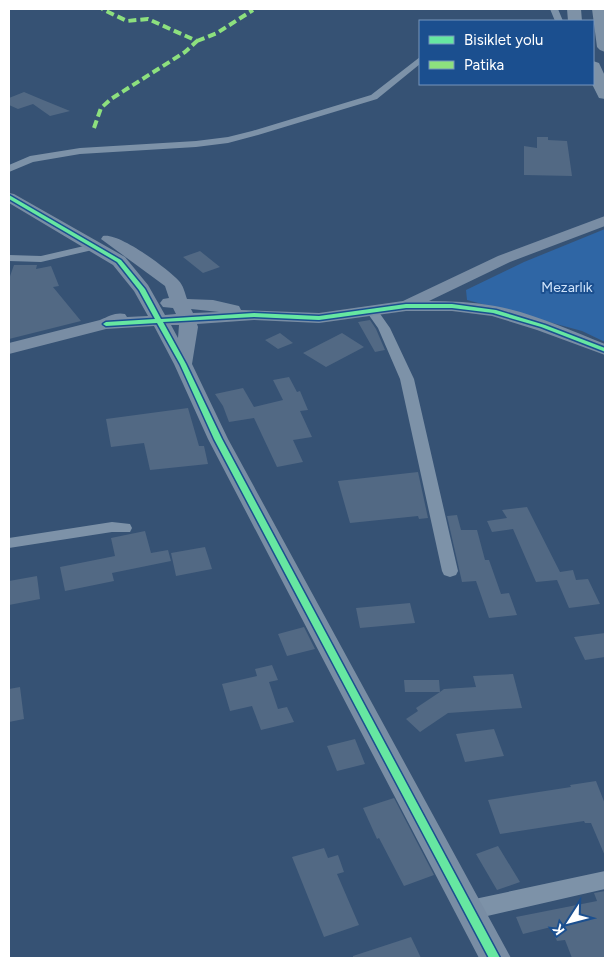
<svg xmlns="http://www.w3.org/2000/svg" width="614" height="967" font-family="Figtree,sans-serif">
<style>
.green{fill:#2f66a5}
.building{fill:#526984}
.lines{fill:none;stroke-linecap:round;stroke-linejoin:round}
.street{fill:#7d92a8;fill-rule:evenodd}
.secondary{fill:#798da4;fill-rule:evenodd}
.highway{fill:#7e92a7;fill-rule:evenodd}
.quiet{stroke:#8de07e;stroke-width:4;stroke-dasharray:8 4;stroke-linecap:butt}
.cycleway-casing{stroke:#1b4f8f;stroke-width:3}
.cycleway{fill:#66e7a1;fill-rule:evenodd}
.labels{text-anchor:middle;dominant-baseline:central;stroke-width:4;stroke-linejoin:round;paint-order:stroke}
.park-label{font-size:14px;fill:#cfe3fa;stroke:#1b4f8f}
</style>
<rect width="100%" height="100%" fill="#365274"/>
<path class="green" d="M605 229V342L582 331 467 300 466 290 524 262Z"/>
<path class="building" d="M24 92 43 100 70 111 50 116 33 104 18 109 9 105V98Z
M537 137H548V140L567 141 572 176 524 175V146L537 148Z
M200 251 220 267 203 273 183 257Z
M14 265H37L36 269 51 266 59 286 53 287 81 321 9 339V279Z
M370 320 376 329 385 350 375 352 358 322Z
M280 333 293 343 278 349 265 340Z
M342 333 364 347 326 367 303 353Z
M289 377 297 392 300 391 308 410 300 411 312 437 293 440 303 462 277 467 254 418 229 422 223 406 215 394 243 388 254 407 283 400 273 380Z
M188 408 199 446H204L208 464 150 470 144 443 111 447 106 419Z
M418 472 428 518 419 519 418 516 350 523 338 481Z
M527 507 560 572 573 570 576 580 588 579 600 604 569 608 557 580 536 582 513 529 492 532 487 521 507 518 502 510Z
M457 515 461 530H477L485 560H489L501 594 509 593 517 615 489 618 476 581 462 582 447 516Z
M145 531 151 553 168 550 171 561 112 573 114 581 65 591 60 567 115 556 111 538Z
M205 547 212 569 176 576 171 553Z
M37 576 40 599 9 605V581Z
M410 603 415 623 360 628 356 608Z
M304 627 315 649 287 656 278 634Z
M605 633V657L585 660 574 637Z
M272 665 278 680 269 682 278 709 287 707 294 722 261 730 252 706 230 711 222 684 257 676 255 669Z
M513 674 522 708 448 713 420 732 406 719 418 711 416 708 440 692H405L404 680H439L440 692 444 689 476 687 473 676Z
M20 687 24 719 9 722V689Z
M494 729 504 756 465 762 456 734Z
M355 739 365 764 337 771 327 746Z
M596 781 605 804V856L591 823H585L584 821 500 834 488 800 571 787 570 785Z
M394 798 434 875 404 886 379 838 377 839 363 808Z
M498 846 520 882 497 890 476 854Z
M324 848 328 858 338 855 344 872 337 874 359 925 324 937 292 857Z
M605 891V958H572L565 940 557 941 551 927 523 934 516 917 597 901 594 893Z
M411 937 421 958H353V956Z"/>
<g class="lines">
<path class="street" d="M550 9H558L563 21H555Z
M420 57V64L377 99 258 135 228 143 196 147 80 154 33 162 9 172V165L30 156 80 148 196 141 228 137 252 131 371 95Z
M97 243 103 246 101 248 41 262 9 261V255L41 256Z
M372 307 376 308 390 328 414 379 458 571 456 575 450 577 444 575 442 571 400 379 378 328 366 311Z
M112 522 130 524 132 528 130 532H112L9 548V538Z
M605 871V889L470 920 462 917 459 910 462 903 470 900Z"/>
<path class="secondary" d="M9 193 14 194 125 257 148 285 165 315 176 314 173 308 163 307 160 303 163 299 169 298 165 286 101 239 103 236C119 232 168 269 179 281 183 285 185 293 187 299L213 300 239 306 241 310 319 313 403 301 498 256 605 216V226L510 262 429 301C451 301 473 302 495 306 533 313 569 330 605 344V355L537 330 492 316 452 311H406L319 323 254 320 197 324 198 327 192 364 228 439 511 958H479L208 439 174 364 154 326 106 329 9 354V343L100 320C109 316 116 312 125 314L127 317 148 316 134 291 113 265 9 203ZM191 309 219 312 193 313ZM171 325H179L178 338Z"/>
<path class="highway" d="M567 9H581L582 21H568Z
M592 9H605V52L600 50 597 47Z
M593 61 599 63 605 76V99L599 98 592 84Z"/>
<path class="quiet" d="M197 41 217 33 253 10
M94 128 101 108 111 99 185 52 197 41 148 19 127 21 102 9"/>
<defs>
<path id="cycleway" d="M9 195 121 260 145 289 161 319 254 313 319 316 406 304H452L496 310 545 325 605 348V352L603 351 541 327 493 313 452 308H406L319 320 254 317 163 322 186 364 222 439 500 958H489L214 439 180 364 157 323 106 326 103 324 106 322 155 319 139 290 117 262 9 199Z"/>
</defs>
<use href="#cycleway" class="cycleway-casing"/>
<use href="#cycleway" class="cycleway"/>
</g>
<g class="labels">
<g class="park-label">
<text x="567" y="287">Mezarlık</text>
</g>
</g>
<rect width="614" height="967" fill="none" stroke="#ffffff" stroke-width="20"/>
<rect x="419" y="20" width="175" height="65" fill="#1b4f8f" stroke="#7695bc"/>
<rect x="429" y="36" width="25" height="8" fill="#66e7a1" stroke="#7695bc"/>
<text x="464" y="45" font-size="15" fill="#ffffff">Bisiklet yolu</text>
<rect x="429" y="61" width="25" height="8" fill="#8de07e" stroke="#7695bc"/>
<text x="464" y="70" font-size="15" fill="#ffffff">Patika</text>
<g transform="translate(569 922) rotate(234)" stroke="#1b4f8f" stroke-width="4" paint-order="stroke">
<path d="M0-4L9 19L0 12L-9 19Z" fill="#ffffff"/>
<text y="-8" font-size="14" font-weight="bold" text-anchor="middle" fill="#ffffff">K</text>
</g>
</svg>
